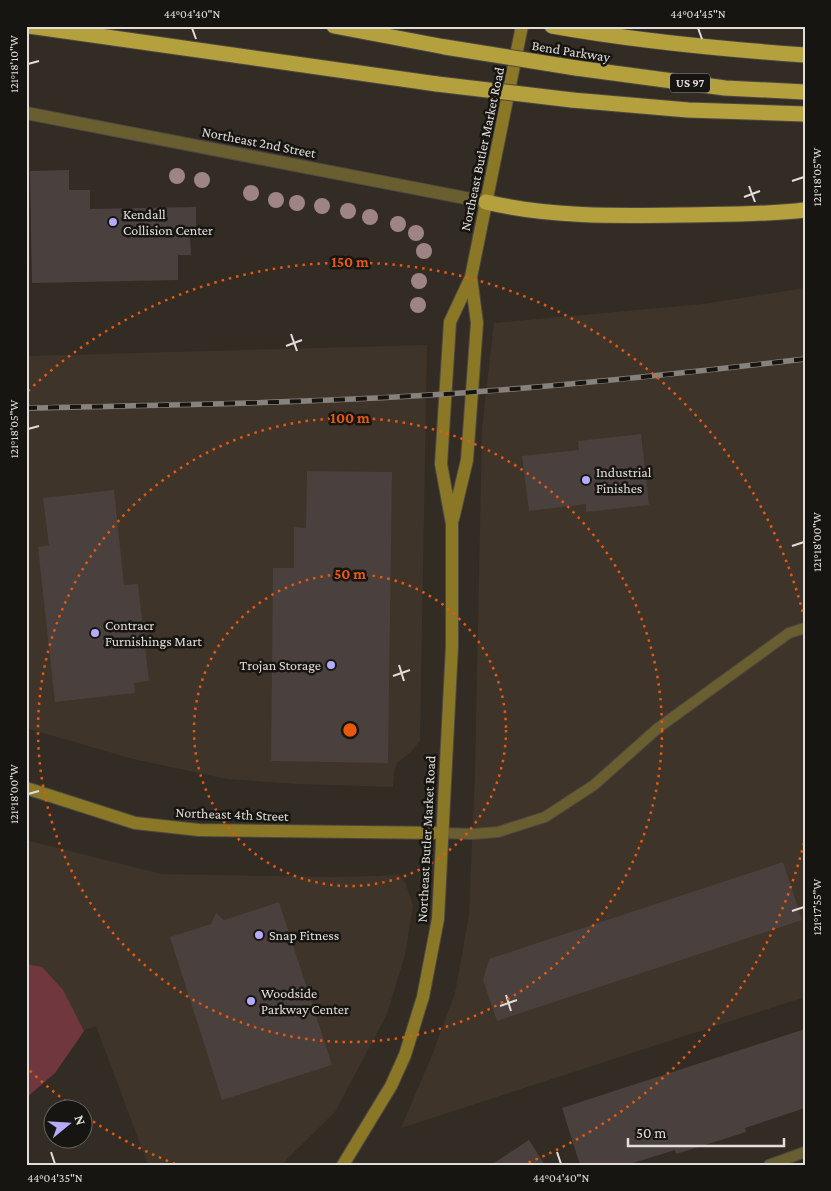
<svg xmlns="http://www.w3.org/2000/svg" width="831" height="1191" font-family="'Crimson Pro',serif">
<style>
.built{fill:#3f3429}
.green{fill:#70373f}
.building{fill:#4a403d}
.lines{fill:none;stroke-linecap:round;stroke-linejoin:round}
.lane-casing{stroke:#4e4842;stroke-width:12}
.street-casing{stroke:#4e4842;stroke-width:14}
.secondary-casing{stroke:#4e4842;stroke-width:14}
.highway-casing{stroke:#4e4842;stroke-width:17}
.lane{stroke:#685e2f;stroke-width:10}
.street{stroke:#685e2f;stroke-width:12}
.secondary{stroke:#8a7827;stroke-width:12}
.highway{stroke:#b5a03e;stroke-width:15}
.rail-casing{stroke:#87827c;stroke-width:5.5}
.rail{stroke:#171512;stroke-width:4;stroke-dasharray:11;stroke-linecap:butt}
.highway-bridge-casing{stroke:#4e4842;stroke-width:17;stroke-linecap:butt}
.highway-bridge{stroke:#b5a03e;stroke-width:15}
.tree{fill:#9e8584}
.ticks{fill:none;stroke:#e1ddd8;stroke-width:2}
.ring{fill:none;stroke:#e8590c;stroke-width:2.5;stroke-dasharray:2.5 5}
.poi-dot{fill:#b4acf9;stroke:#171512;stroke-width:2}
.labels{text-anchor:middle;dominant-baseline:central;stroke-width:5;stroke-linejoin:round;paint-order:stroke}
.shield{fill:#171512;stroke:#a4a19d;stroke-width:1}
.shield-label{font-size:12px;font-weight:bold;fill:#e1ddd8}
.street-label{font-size:14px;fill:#e1ddd8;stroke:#171512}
.poi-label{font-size:14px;fill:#e1ddd8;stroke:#171512;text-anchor:start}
.centre{fill:#e8590c;stroke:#171512;stroke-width:2.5}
.ring-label{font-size:15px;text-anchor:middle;font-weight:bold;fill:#e8590c;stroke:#171512;stroke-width:5;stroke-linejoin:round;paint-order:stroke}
.neatline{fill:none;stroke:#e1ddd8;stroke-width:2}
.ticks-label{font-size:12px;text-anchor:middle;fill:#e1ddd8}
</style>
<rect width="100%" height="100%" fill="#322c25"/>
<path class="built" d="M805 288V997L401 1128 432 1055 455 993 469 915 475 773 482 428 494 323 703 304Z
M427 345 420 741 410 753 398 762 394 771 393 787 298 784 227 779 133 759 26 728V356Z
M26 840 161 874 329 877 379 876 399 874 406 884 413 906 405 955 387 1014 335 1112 288 1158 283 1165H148L96 1026 26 1052Z"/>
<path class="green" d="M26 964 42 967 63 990 84 1031 55 1073 26 1098Z"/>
<path class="building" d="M69 170V190H90V209L196 207V236H190L191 255H178V280L32 283 30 171Z
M641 434 649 505 586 512V504L529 511 522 456 579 450 578 441Z
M307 471 392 472 388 763 271 761 273 568H294V527L306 528Z
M114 490 124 585 138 584 149 681 134 683 135 693 55 702 38 547 49 545 43 498Z
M783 862 802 920 497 1021 483 980 489 959Z
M279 902 332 1065 222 1100 170 937 211 924 216 913 224 920Z
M805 1029V1108L745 1128 746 1132 676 1154 675 1150 627 1165H580L562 1108Z
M529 1140 545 1165H491Z"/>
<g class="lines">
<defs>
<path id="lane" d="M442 833 473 834 498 832 545 817 594 785 658 728 789 633 805 628
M769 1165 805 1152"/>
<path id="street" d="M26 113 486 202"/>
<path id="secondary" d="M453 519 467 460 477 323 471 277
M26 788 135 823 199 830 442 833
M343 1165 391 1086 405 1055 423 997 438 919 452 646V524L441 464 450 322 471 277 522 26"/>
<path id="highway" d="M29 26 437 84
M334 26 445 47
M552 26C636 41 720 49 805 55
M576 68 725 88 805 92
M572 100 688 110 805 114
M486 202C548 217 615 216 679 215 721 214 763 215 805 210"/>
</defs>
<use href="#lane" class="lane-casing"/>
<use href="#street" class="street-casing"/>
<use href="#secondary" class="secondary-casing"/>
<use href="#highway" class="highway-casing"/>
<use href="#lane" class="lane"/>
<use href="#street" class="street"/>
<use href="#secondary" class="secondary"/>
<use href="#highway" class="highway"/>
<defs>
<path id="rail" d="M26 408C166 405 306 403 446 394 566 386 685 373 805 359"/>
</defs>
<use href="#rail" class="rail-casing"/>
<use href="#rail" class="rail"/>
<defs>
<path id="highway-bridge" d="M445 47 576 68
M437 84 572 100"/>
</defs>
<use href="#highway-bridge" class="highway-bridge-casing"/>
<use href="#highway-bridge" class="highway-bridge"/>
</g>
<g class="tree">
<circle cx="177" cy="176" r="8"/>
<circle cx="202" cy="180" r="8"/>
<circle cx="251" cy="193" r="8"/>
<circle cx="276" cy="200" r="8"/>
<circle cx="297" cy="203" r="8"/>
<circle cx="322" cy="206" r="8"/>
<circle cx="348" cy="211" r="8"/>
<circle cx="370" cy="217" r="8"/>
<circle cx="398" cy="224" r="8"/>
<circle cx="416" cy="233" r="8"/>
<circle cx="424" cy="251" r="8"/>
<circle cx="419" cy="281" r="8"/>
<circle cx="418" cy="305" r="8"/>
</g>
<path class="ticks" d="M192 28 196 39M698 28 702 39M28 64 39 61M792 181 804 177M749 186 755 202M744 197 760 191M291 334 297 351M286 346 302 340M28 429 39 426M792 546 804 542M399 665 404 681M393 676 410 670M28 794 39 791M792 911 804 907M506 995 511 1011M500 1006 517 1000M51 1152 55 1164M557 1152 561 1164"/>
<g class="ring">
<circle cx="350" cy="730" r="156"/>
<circle cx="350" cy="730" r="312"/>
<path d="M804 843A468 468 0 0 1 525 1164M175 1164A468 468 0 0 1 85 1116M72 1106A468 468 0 0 1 28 1069M28 391A468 468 0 0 1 804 617"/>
</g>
<g class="poi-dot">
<circle cx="113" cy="222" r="5"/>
<circle cx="586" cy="480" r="5"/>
<circle cx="95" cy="633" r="5"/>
<circle cx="331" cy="665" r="5"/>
<circle cx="259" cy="935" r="5"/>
<circle cx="251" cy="1001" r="5"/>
</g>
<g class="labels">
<rect class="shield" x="670" y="73.5" width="40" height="19" rx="4"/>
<g class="shield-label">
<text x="690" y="83">US 97</text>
</g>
<g class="street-label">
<text transform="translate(571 51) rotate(9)">Bend Parkway</text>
<text transform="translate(259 142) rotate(11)">Northeast 2nd Street</text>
<text transform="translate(482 149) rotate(-78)">Northeast Butler Market Road</text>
<text transform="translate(232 814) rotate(2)">Northeast 4th Street</text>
<text transform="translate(426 839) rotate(-87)">Northeast Butler Market Road</text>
</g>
<g class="poi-label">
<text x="123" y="214">Kendall<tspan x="123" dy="16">Collision Center</tspan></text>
<text x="596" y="472">Industrial<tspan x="596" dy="16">Finishes</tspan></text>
<text x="105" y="625">Contracr<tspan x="105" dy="16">Furnishings Mart</tspan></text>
<text x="321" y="665" text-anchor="end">Trojan Storage</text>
<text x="269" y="935">Snap Fitness</text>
<text x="261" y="993">Woodside<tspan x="261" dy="16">Parkway Center</tspan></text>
</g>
</g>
<circle cx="350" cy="730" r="8" class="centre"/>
<g class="ring-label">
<text x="350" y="267">150 m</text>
<text x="350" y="423">100 m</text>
<text x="350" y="579">50 m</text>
</g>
<rect width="831" height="1191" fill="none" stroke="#171512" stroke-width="55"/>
<g transform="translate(68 1124) rotate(72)"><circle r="24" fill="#171512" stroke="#686561"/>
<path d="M0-4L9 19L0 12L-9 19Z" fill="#b4acf9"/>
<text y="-8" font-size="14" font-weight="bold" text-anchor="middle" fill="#e1ddd8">N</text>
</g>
<path d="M628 1138v8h156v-8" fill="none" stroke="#e1ddd8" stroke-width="2.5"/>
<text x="636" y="1138" font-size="15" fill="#e1ddd8" stroke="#171512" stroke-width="4" paint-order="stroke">50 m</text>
<rect x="28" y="28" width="776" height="1136" class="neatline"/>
<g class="ticks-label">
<text x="192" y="18">44°04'40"N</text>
<text x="698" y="18">44°04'45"N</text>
<text transform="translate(14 64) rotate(-90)" y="4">121°18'10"W</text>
<text transform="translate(817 177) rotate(-90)" y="4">121°18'05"W</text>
<text transform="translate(14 429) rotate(-90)" y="4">121°18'05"W</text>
<text transform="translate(817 542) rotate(-90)" y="4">121°18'00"W</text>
<text transform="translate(14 794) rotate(-90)" y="4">121°18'00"W</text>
<text transform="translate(817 907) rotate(-90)" y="4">121°17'55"W</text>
<text x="55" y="1182">44°04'35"N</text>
<text x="561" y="1182">44°04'40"N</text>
</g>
</svg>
